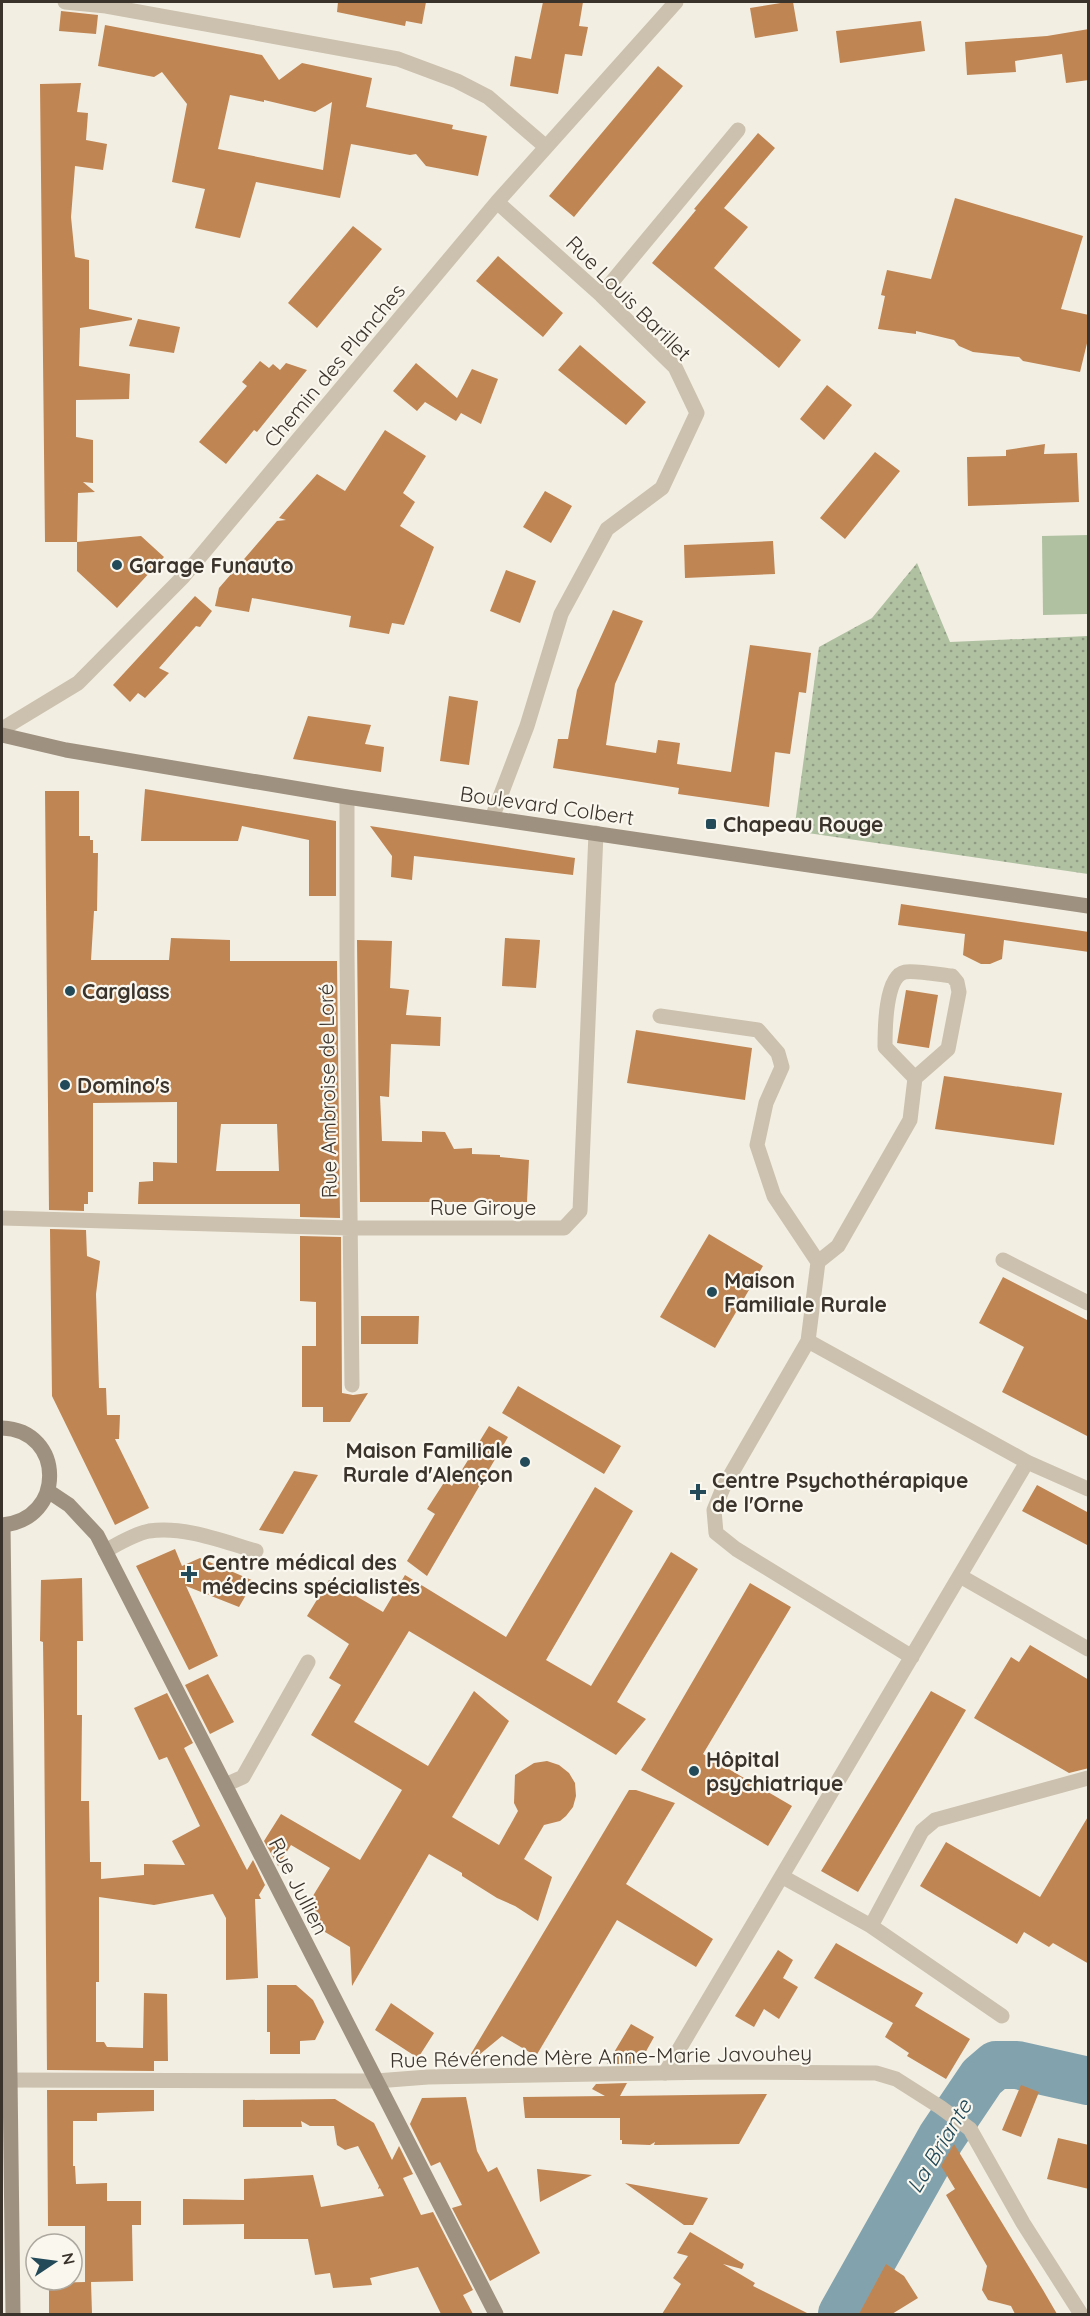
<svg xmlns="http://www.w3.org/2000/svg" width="1090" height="2316" font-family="Quicksand,sans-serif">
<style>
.grass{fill:url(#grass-dots)}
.garden{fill:#b0c1a2}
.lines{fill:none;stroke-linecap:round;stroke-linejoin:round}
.river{stroke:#82a3ae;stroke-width:48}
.building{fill:#bf8553;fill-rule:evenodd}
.lane{stroke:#cbc1ae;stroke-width:15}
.street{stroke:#cbc1ae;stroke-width:15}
.secondary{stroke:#9e917f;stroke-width:15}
.poi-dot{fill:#234a59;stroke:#faf7ef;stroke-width:2}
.labels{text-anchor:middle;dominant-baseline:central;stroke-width:4.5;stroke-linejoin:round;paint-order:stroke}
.street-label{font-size:21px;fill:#3a332c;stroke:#faf7ef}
.poi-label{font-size:21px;font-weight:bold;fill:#3a332c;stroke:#faf7ef;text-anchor:start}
.water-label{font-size:22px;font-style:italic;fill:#234a59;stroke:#faf7ef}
</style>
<defs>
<pattern id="grass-dots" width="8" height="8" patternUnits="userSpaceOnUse" patternTransform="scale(1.5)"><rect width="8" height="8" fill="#b0c1a2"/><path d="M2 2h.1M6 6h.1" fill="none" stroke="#909d84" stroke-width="1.8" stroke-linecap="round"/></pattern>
</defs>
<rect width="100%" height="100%" fill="#f3eee2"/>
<path class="grass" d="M917 563 950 642 1088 636V874L794 831 819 647 872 618Z"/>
<path class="garden" d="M1088 535V614L1043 615 1042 536Z"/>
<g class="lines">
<path class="river" d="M842 2314 941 2138 982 2077 996 2065H1017L1088 2081"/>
</g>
<path class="building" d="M338 2H426L422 24 406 21 405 26 337 12Z
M543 2H583L579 26 588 27 582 56 565 54 558 94 510 86 515 56 531 59Z
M787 2H793L798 31 755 38 750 8Z
M61 11 98 15 96 34 59 31Z
M921 21 925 51 840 63 836 31Z
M105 25 262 55 279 80 302 63 372 78 366 107 453 125 452 129 487 136 478 176 426 166 416 154 410 155 351 144 340 198 256 182 240 238 195 228 205 189 172 182 187 104 162 72 154 77 98 66ZM230 95 264 102V100L315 112 332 102 323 170 218 149Z
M1089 29V80L1066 83 1062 54 1015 61 1016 72 967 75 965 42 1047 36Z
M658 66 683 86 574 217 549 196Z
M81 83 77 112 88 113 86 140 107 144 103 170 75 166 71 217 75 257 89 260V309L132 318V320L80 328 79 366 130 374 129 399 76 400V437L93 440V483L83 482 95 492 78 493 77 542H45L40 84Z
M758 133 775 148 724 208 748 227 714 268 801 340 779 368 652 263 696 210 694 209Z
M955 198 1083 236 1061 309 1089 315V335L1080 372 1023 361 1019 357 973 352 959 346 954 340 916 331V334L878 329 885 296 881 295 887 270 931 279Z
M353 226 382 249 317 328 288 303Z
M498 256 563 313 543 337 476 281Z
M138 319 180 327 174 353 129 346Z
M580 345 646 402 626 425 558 370Z
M260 361 269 368 273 364 280 370 286 363 307 370 257 432 254 430 226 464 199 442 247 386 242 382Z
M416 363 457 398 472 369 498 379 481 424 461 413 456 421 425 402 417 411 393 391Z
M827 385 852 405 824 440 800 419Z
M385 430 426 456 403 493 415 502 400 526 434 547 404 625 392 623 389 634 349 627 351 616 252 598 249 612 215 606 219 588 277 521 286 520 279 518 317 474 345 491Z
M1045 444 1044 454 1077 453 1079 502 968 506 967 457 1006 456V450Z
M875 452 900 471 845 539 820 518Z
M545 491 572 506 551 543 523 527Z
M141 536 164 557 117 608 77 571V542Z
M773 541 775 574 685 578 684 545Z
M506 570 536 581 520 623 490 611Z
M195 596 212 611 200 627 196 626 159 668 169 673 145 698 138 693 130 702 113 685Z
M613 610 643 621 615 684 606 745 656 753 658 740 680 743 677 764 731 772 750 645 811 653 806 693 799 692 790 754 775 752 769 807 678 794 679 788 553 768 558 739H568L577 690Z
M449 696 478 701 469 765 440 761Z
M308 716 371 725 365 744 384 747 381 772 293 759Z
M145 789 336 821V896H309V840L242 826 238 841H141Z
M45 791H79V836H90V840H93V853H98L97 911H94L91 960H169L171 938 230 940V961H337L340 1218 300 1217V1204H138L139 1182 153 1181V1162L177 1163V1102L93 1103V1192H88V1204H84V1211L49 1210ZM221 1124H277L279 1171H216Z
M370 826 575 858 573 875 414 856 412 880 391 877 392 856Z
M901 904 1089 932V952L1004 940 1002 959 990 964H981L963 955 965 934 898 925Z
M505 938 540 940 536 988 502 986Z
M357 940 392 941 390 988 409 990 406 1015 441 1017 440 1046 391 1044 389 1097 380 1096 382 1141 422 1142V1131L445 1132 454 1149 472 1148V1154L500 1155V1157L529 1160 527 1202H360Z
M906 990 938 995 929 1048 897 1043Z
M636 1030 752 1048 745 1100 627 1083Z
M944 1076 1062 1093 1054 1145 935 1129Z
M50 1229 86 1230 87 1256 100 1261 96 1294 99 1388H106L107 1415H120L119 1439H115L149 1508 115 1525 52 1396Z
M709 1234 763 1266 715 1348 660 1317Z
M300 1236 341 1237 342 1393 353 1395 368 1393 350 1422H323V1407H302V1346H316V1302L300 1301Z
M1003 1277 1089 1321V1437L1002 1392 1024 1347 979 1323Z
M361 1316H419L418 1344H361Z
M518 1386 621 1446 604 1474 502 1413Z
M489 1426 508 1437 427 1576 407 1561 435 1514 427 1509 445 1481 452 1486Z
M294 1471 318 1475 283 1534 259 1530Z
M1037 1485 1089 1513V1546L1022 1511Z
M595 1487 633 1511 546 1660 591 1686 671 1552 698 1569 617 1702 646 1719 616 1755 409 1631 354 1722 428 1766 474 1691 509 1721 452 1817 499 1845 518 1811 514 1803 515 1775 534 1763 547 1761 559 1765 569 1773 575 1783 576 1796 573 1807 566 1816 560 1821 544 1825 524 1859 552 1877 538 1921 515 1906 497 1898 462 1876V1873L429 1854 352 1986 350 1947 320 1929 308 1904 330 1868 291 1845 278 1866 264 1841 281 1814 360 1860 402 1790 311 1735 341 1685 329 1678 349 1644 307 1616 329 1580 383 1612 405 1575 506 1637Z
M175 1549 182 1566 200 1558 254 1581 239 1607 186 1586 218 1656 189 1670 136 1566Z
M82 1578 83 1641H77V1715H82L81 1801H89L90 1862H101V1879L144 1875V1864L185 1865 172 1841 200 1826 167 1757 159 1760 134 1708 167 1693 193 1743 184 1748 247 1870 253 1860 265 1885 259 1895 261 1899H255L258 1978 226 1980V1918L213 1894 154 1905 99 1897V1982H96V2042H104L107 2047 143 2048 144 1993 167 1994 168 2061H154V2071L47 2070 44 1715 43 1642 40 1641 41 1580Z
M750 1583 791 1607 703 1754 792 1806 768 1846 641 1770Z
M1030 1645 1089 1680V1768L1069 1773 974 1718 1011 1657 1019 1662Z
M208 1674 234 1722 210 1734 185 1685Z
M931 1691 966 1710 858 1892 821 1871Z
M629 1790H636L675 1803 626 1884 713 1939 696 1967 617 1920 536 2056 502 2036 468 2064 466 2062Z
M1089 1815V1964L1053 1943 1049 1947 1024 1932 1017 1944 920 1886 946 1842 1040 1897Z
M836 1943 923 1993 915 2006 970 2039 946 2079 907 2056 909 2053 885 2037 893 2023 814 1978Z
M778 1950 793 1960 783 1978 798 1987 779 2019 764 2009 754 2027 735 2016Z
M267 1985H296L313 2000 324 2022 315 2040 300 2041V2054H270V2032H267Z
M391 2003 434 2033 418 2058 375 2030Z
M631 2024 654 2037 639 2064H607Z
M627 2083 620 2096 767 2094 739 2144 654 2145 655 2142 650 2145 622 2144V2140H620V2118H525L523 2097 605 2096 592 2089 596 2084Z
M1021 2085 1039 2092 1021 2137 1002 2130Z
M47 2090H154V2111L97 2113V2121H73V2166H75L76 2184 107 2183V2201H141V2225H132L133 2281 91 2282 92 2314H49V2283L85 2282V2226H48Z
M466 2097 477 2151 488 2172 497 2167 540 2253 490 2281 452 2208 462 2205 440 2162 431 2166 410 2124 422 2098Z
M335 2099 374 2123 392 2160 399 2146 413 2174 403 2178 421 2215 433 2212 473 2290 463 2295 473 2314H441L418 2267 370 2278 372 2285 333 2288 330 2273 315 2275 308 2239H244V2224L183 2225V2199L244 2200V2179L313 2175 321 2207 384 2196 380 2188 378 2189 379 2186 358 2146 345 2150 337 2145 334 2126H310L301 2121 302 2127H243V2100Z
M1058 2138 1089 2145V2189L1047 2179Z
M954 2144 1043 2290 1057 2314H1015L1011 2306 988 2300 982 2290 987 2266 946 2195 955 2189 941 2166Z
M537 2169 592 2175 540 2202Z
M625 2183 685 2194 708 2198 693 2225H684Z
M690 2232 744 2264 742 2269 723 2264 755 2283 753 2286 809 2314H662L681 2284 673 2278 688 2256 677 2253Z
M886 2264 904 2276 918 2298 892 2314H859Z"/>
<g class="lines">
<path class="lane" d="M660 1016 758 1030 778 1053 782 1067 766 1103 757 1145 774 1196 818 1262
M1003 1260 1088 1303
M808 1341 818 1262 838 1246 910 1120 915 1078 948 1049 959 992 957 982 952 976C942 975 914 970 905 972 885 976 885 1030 885 1047L915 1078
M105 1551C118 1544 134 1534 149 1531 185 1526 221 1541 256 1551
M960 1576 1088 1649
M912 1657 736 1549 716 1533 714 1510 723 1488 808 1341 1027 1462 1088 1489
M225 1785 243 1777 308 1662
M783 1877 871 1926 922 1831 935 1820 1088 1778
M871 1926 1002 2016
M665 2073 1027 1462"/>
<path class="street" d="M65 2 106 6 398 59 457 81 488 97 546 147
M601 295 738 130
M2 729 78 683 183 577 497 202 676 2
M347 797V955L352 1385
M492 818 527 726 561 614 607 529 662 488 697 413 675 367 601 295 497 202
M2 1218 350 1228H564L580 1211 596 833
M2 2080 376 2081 428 2077 718 2072 876 2073 896 2079 940 2107 970 2129 1023 2223 1081 2314"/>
<path class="secondary" d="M2 735 66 750 347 797 1088 906
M2 1428C65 1430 66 1520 2 1525
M48 1491 69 1505 97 1535 496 2314
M3 1525 13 2314"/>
</g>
<g class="poi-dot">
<circle cx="117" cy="565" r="6"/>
<rect x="705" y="818" width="12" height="12" rx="3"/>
<circle cx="70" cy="991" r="6"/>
<circle cx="65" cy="1085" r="6"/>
<circle cx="712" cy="1292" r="6"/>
<circle cx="525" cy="1462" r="6"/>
<path d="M695 1483h6v6h6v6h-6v6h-6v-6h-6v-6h6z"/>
<path d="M186 1565h6v6h6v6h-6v6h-6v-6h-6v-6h6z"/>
<circle cx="694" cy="1771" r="6"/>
</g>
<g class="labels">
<g class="street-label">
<text transform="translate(629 298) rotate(45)">Rue Louis Barillet</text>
<text transform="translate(334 365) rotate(-50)">Chemin des Planches</text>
<text transform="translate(547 805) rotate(8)">Boulevard Colbert</text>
<text transform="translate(327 1091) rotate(-91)">Rue Ambroise de Loré</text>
<text x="483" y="1207">Rue Giroye</text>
<text transform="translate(299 1886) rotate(63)">Rue Jullien</text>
<text transform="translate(601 2056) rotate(-1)">Rue Révérende Mère Anne-Marie Javouhey</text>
</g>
<g class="poi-label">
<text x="129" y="565">Garage Funauto</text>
<text x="723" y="824">Chapeau Rouge</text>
<text x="82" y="991">Carglass</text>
<text x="77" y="1085">Domino's</text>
<text x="724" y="1280">Maison<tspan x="724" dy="24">Familiale Rurale</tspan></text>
<text x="513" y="1450" text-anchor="end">Maison Familiale<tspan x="513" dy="24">Rurale d'Alençon</tspan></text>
<text x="712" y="1480">Centre Psychothérapique<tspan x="712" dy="24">de l'Orne</tspan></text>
<text x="202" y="1562">Centre médical des<tspan x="202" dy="24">médecins spécialistes</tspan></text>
<text x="706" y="1759">Hôpital<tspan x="706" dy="24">psychiatrique</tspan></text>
</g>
<g class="water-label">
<text transform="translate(939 2146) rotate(-59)">La Briante</text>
</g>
</g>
<rect width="1090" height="2316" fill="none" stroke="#3a332c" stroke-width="6"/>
<g transform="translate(54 2262) rotate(77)"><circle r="28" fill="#faf7ef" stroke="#ada9a1" stroke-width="1.5"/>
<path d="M0-4.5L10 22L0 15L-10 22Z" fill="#234a59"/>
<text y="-9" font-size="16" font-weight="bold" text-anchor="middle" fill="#3a332c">N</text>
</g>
</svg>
